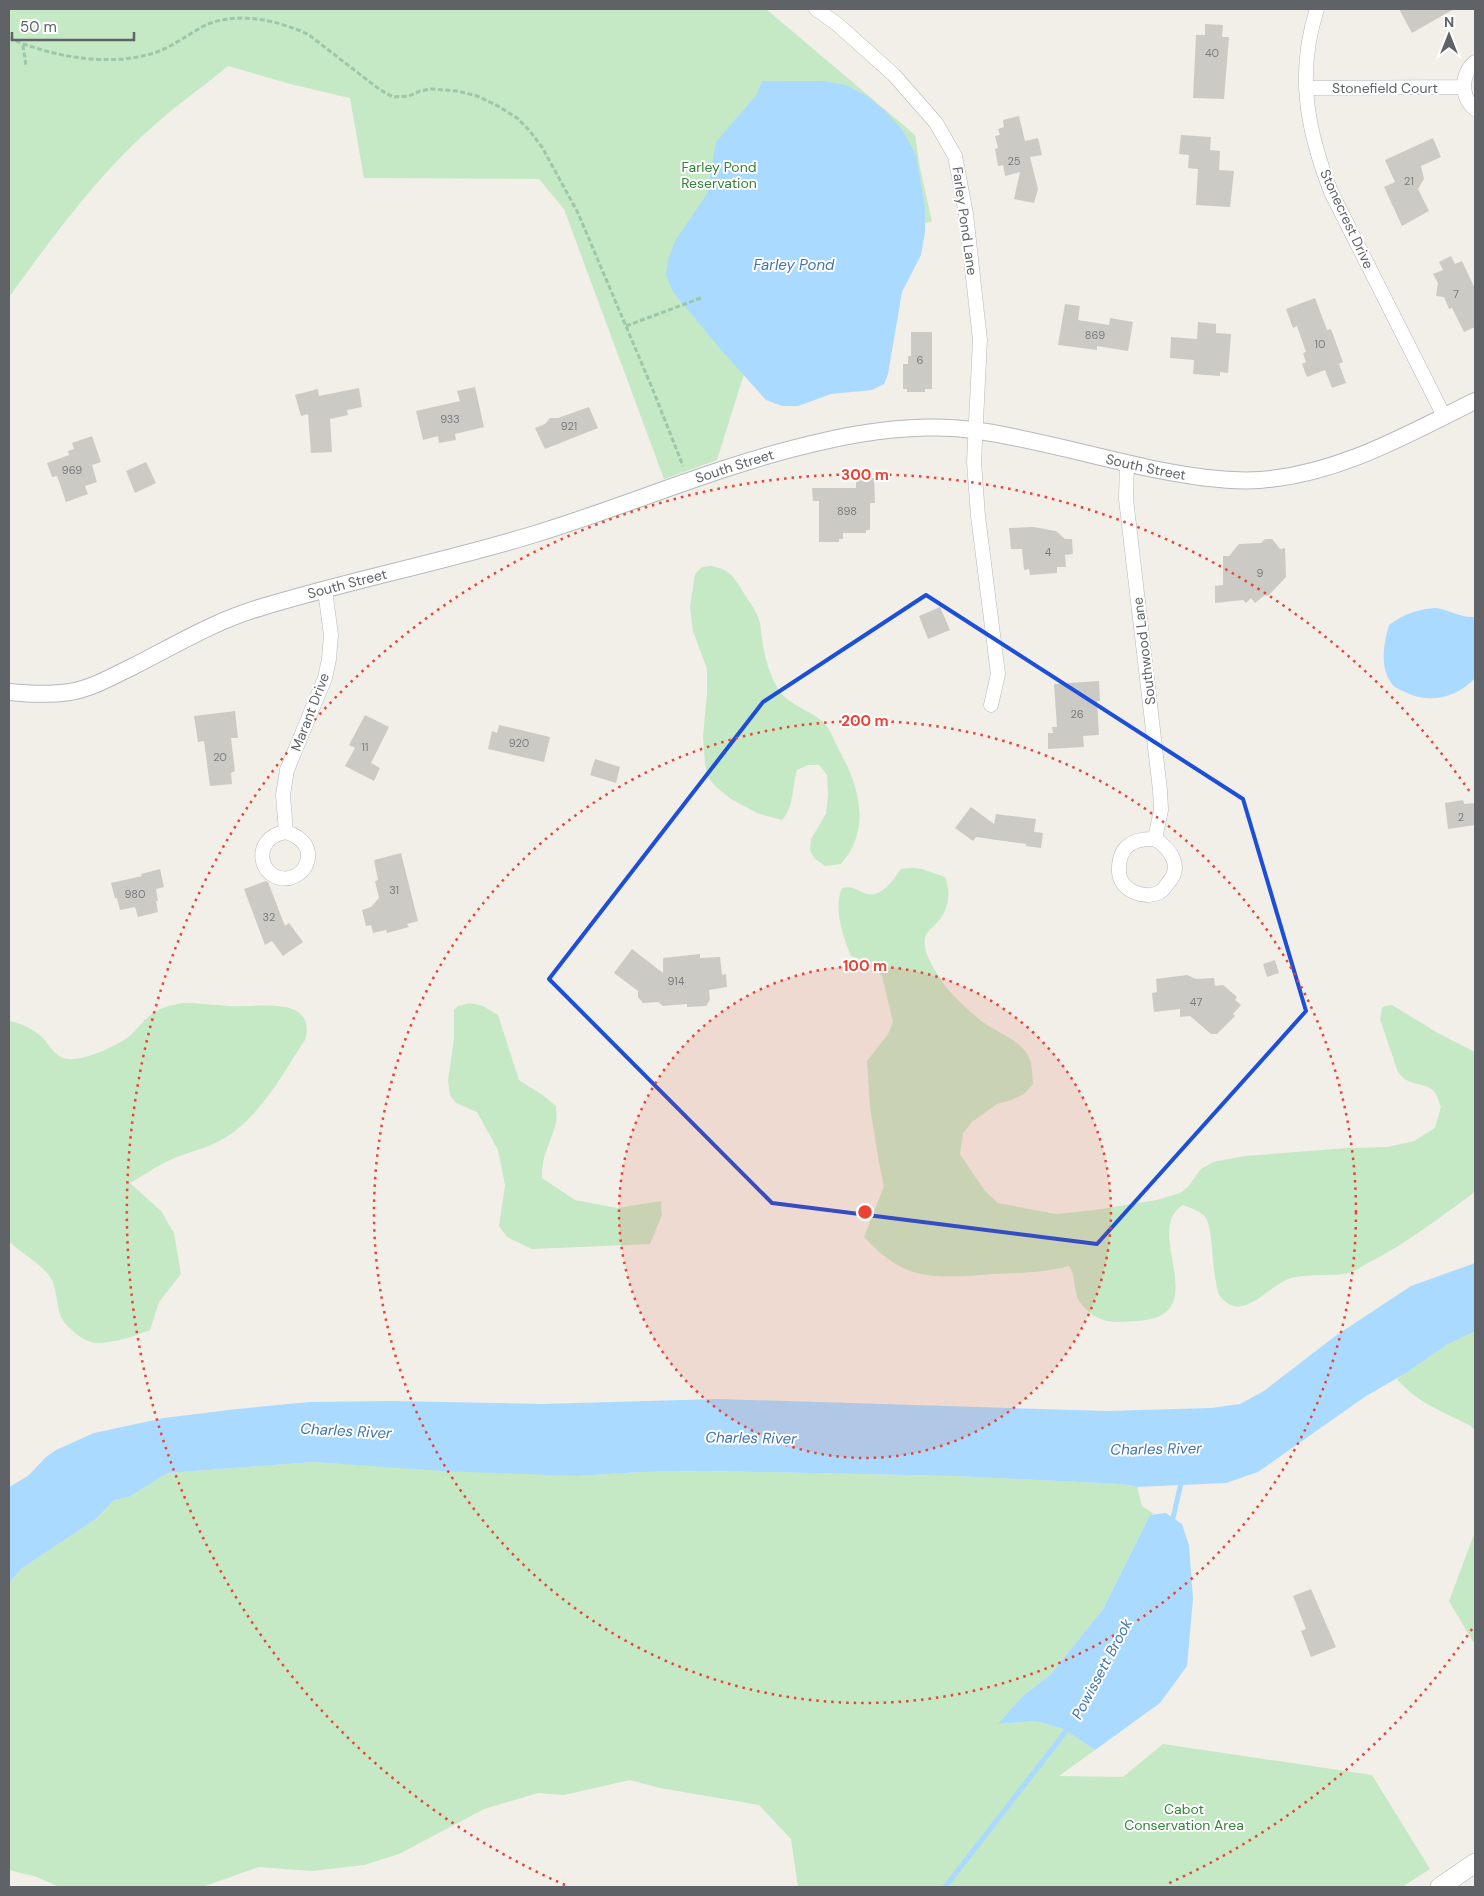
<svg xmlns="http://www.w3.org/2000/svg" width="1484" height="1896" font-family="'DM Sans',sans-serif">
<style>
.green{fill:#c5e8c5}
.water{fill:#aadaff}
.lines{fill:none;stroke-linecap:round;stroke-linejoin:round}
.stream{stroke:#aadaff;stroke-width:5}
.building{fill:#cccac5}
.minor-casing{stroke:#b5b8bc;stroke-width:15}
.tertiary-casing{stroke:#b5b8bc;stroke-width:18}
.secondary-casing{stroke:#b6babf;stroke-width:20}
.path{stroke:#9cc7a9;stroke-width:3;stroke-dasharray:5 2.5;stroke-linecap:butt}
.minor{stroke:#fff;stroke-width:14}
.tertiary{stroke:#fff;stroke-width:16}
.secondary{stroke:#fff;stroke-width:19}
.marked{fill:none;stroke:#1d4ed8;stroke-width:4;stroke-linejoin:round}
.ring{fill:none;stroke:#ea4335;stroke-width:2.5;stroke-dasharray:2.5 5}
.labels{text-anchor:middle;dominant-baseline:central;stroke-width:4;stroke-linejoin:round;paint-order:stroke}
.number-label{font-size:11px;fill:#7a7d7f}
.street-label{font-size:14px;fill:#5f6368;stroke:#fff}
.park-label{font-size:14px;fill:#348238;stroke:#fff}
.water-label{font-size:15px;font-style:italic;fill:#4174aa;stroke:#fff}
.centre{fill:#ea4335;stroke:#fff;stroke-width:2.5}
.ring-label{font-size:15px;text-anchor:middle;font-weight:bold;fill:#ea4335;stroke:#fff;stroke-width:4;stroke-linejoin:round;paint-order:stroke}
</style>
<rect width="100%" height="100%" fill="#f1efe8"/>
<path class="green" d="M9 9H766L915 135 920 168 932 222 904 225 750 355 717 460 664 479 564 209 539 179 364 178 350 98 294 85 228 66C203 87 175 106 151 128 96 177 52 238 9 297Z
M711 566C727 569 732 574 740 587 747 599 756 609 760 623 761 628 761 633 762 638 764 655 769 674 778 689 788 705 810 710 823 722 832 731 834 741 840 752 860 788 871 830 841 864L825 866 814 858 810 850 811 839 826 814 828 795 827 775 819 765H808L797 770C792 787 794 807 782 820L757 813 731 799 716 787 708 777 705 764 703 736 707 694V669L693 631 690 607 695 574 702 567Z
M913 868 922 869 945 877C952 894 948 913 934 926 930 930 927 931 925 938 922 951 934 969 941 980 950 994 971 1013 984 1023 997 1032 1015 1038 1025 1051 1033 1060 1032 1073 1033 1084L1024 1094 1012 1100 997 1104 972 1122 963 1133 960 1154 985 1191 998 1203 1056 1214 1095 1210 1157 1200 1180 1193 1188 1187 1201 1169 1213 1162 1245 1156 1348 1148 1388 1147 1414 1141 1435 1128 1441 1107C1439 1102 1437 1095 1434 1091 1423 1081 1408 1087 1398 1072L1380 1019 1382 1008 1385 1006 1392 1005 1436 1032 1475 1052V1192C1440 1217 1406 1244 1368 1263 1362 1266 1354 1272 1348 1273 1329 1277 1310 1273 1291 1278 1268 1285 1242 1325 1220 1296 1217 1292 1217 1286 1216 1282 1212 1265 1213 1231 1206 1218 1201 1211 1190 1208 1183 1205 1148 1226 1194 1288 1166 1312 1154 1322 1133 1321 1118 1322 1103 1322 1092 1317 1082 1305 1072 1294 1077 1277 1069 1266 1044 1273 1019 1273 993 1274 969 1276 941 1279 917 1273 896 1268 879 1253 864 1237L884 1186 879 1163 870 1107 867 1061 888 1034 893 1022 882 976 874 965 851 956C843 937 833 908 842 888 852 886 855 889 864 893 880 900 893 880 901 869Z
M182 1003C198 1003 213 1005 229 1006 247 1007 284 1002 298 1012 308 1019 308 1030 305 1040 281 1076 261 1116 223 1139 206 1149 187 1152 170 1160 156 1166 143 1176 130 1183L161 1211 174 1233 181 1274 159 1302 150 1330C136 1336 113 1343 98 1343 86 1344 63 1326 60 1314 56 1302 57 1287 50 1277 40 1262 21 1254 9 1241V1021C22 1023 33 1029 43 1038 50 1046 56 1058 68 1059 84 1061 120 1045 132 1034 140 1025 146 1017 157 1011 164 1006 174 1005 182 1003Z
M470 1003 483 1006 498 1015 519 1080 544 1096 556 1106C556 1111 557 1118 556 1123 551 1143 541 1155 542 1178L575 1200 617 1208 661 1201 662 1215 650 1244 532 1249 507 1237 499 1226 505 1185 498 1150 477 1112 456 1103 450 1095 448 1081 454 1039V1010L458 1006Z
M1475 1325V1431L1471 1426C1444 1412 1417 1403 1397 1379Z
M314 1462 578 1476 641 1472 708 1471 953 1476 1122 1484 1137 1487 1142 1506 1154 1514 1150 1515 1103 1609 1051 1674 1023 1696 999 1724 1035 1721 1065 1729 1095 1750 1059 1776 1123 1777 1163 1744 1372 1775 1430 1869 1402 1887H798L791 1839 759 1805 660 1788 630 1780 564 1795 538 1793 484 1809 399 1854 364 1865 312 1871 259 1867 202 1887H59L37 1877 9 1870V1583L21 1569 96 1519 114 1500 129 1497 168 1473Z
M1475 1532V1645L1449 1601Z"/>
<path class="water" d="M762 81H823L846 85 867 96 884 110 902 129 916 155 925 208V232L921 255 902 292 888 374 884 384 872 390 831 394 798 406H782L766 400 722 351 673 292 666 275 668 260 675 241 707 194 716 142 757 94Z
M1436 608C1450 610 1461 618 1475 617V678C1458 697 1429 705 1405 692 1401 690 1395 688 1392 684 1379 667 1384 643 1389 625 1404 614 1418 609 1436 608Z
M1475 1263V1331L1448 1344 1406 1373 1366 1396 1258 1472 1226 1483 1137 1487 1122 1484 953 1476 708 1471 641 1472 578 1476 443 1471 314 1462 168 1473 129 1497 114 1500 96 1519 21 1569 9 1583V1487L28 1476 46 1457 56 1450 94 1433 164 1418 237 1409 310 1402 391 1401 542 1404 718 1399 1107 1411 1211 1408 1240 1404 1264 1391 1334 1337 1411 1286Z
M1166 1513 1182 1524 1189 1545 1193 1599 1187 1666 1160 1703 1095 1750 1064 1729 1035 1721 998 1724 1023 1696 1051 1674 1103 1609 1150 1515Z"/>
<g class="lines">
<path class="stream" d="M1172 1522 1182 1479
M945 1887 1070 1726"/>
</g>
<path class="building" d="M1399 9H1454L1412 33Z
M1205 24 1223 25 1222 37H1229L1224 99 1193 98 1196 35H1205Z
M1019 116 1025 141 1038 138 1042 155 1030 157 1038 189 1034 203 1014 199 1020 172 1005 176 1003 165 998 166 995 149 998 148 995 136 1000 135 998 129 1004 127 1003 120Z
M1181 135 1211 137 1210 150 1220 151 1219 170 1234 171 1230 207 1196 205 1198 169 1188 168 1189 155 1179 154Z
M1433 138 1441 157 1421 166 1424 179 1418 189 1429 211 1402 226 1384 187 1395 182 1385 160Z
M1451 256 1455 264 1462 261 1475 289V327L1464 332 1452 308 1449 309 1444 297 1436 296 1438 283 1433 274 1443 270 1439 262Z
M1315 298 1327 330 1331 329 1343 362 1339 364 1346 383 1332 388 1325 370 1307 377 1302 364 1306 362 1303 353 1306 352 1297 326 1293 328 1286 309Z
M1065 304 1080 306 1078 320 1109 325 1110 318 1133 322 1128 351 1097 346V350L1058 345Z
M1198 322 1216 324V333L1231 334 1228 373 1220 372V376L1193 374 1194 360 1170 358 1171 337 1197 339Z
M911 332H932V389H925V392H907V389H903V364H908V356H911Z
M475 387 484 427 455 434 456 440 439 443 438 436 423 440 416 411 460 401 457 391Z
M359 388 362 407 347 410 348 415 330 419 332 452 311 453 308 414 301 416 295 395 318 389 319 396Z
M589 407 598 428 545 449 535 428 545 424 550 418H558Z
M92 436 101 462 92 465 97 482 85 486 88 494 66 502 57 476 52 477 47 463 69 455 68 451 74 449 72 443Z
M146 462 156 483 135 493 126 471Z
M856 478H874L875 503H870V530H866V533H843V539H839V542H819V501H813L812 488H856Z
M1033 527 1056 531 1065 539H1072L1073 554 1065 555 1066 567H1057V573L1030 575 1029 569 1024 570 1022 549H1011L1009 528Z
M1265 539H1272L1280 549 1285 548 1286 577 1268 596 1265 595 1255 603 1251 598 1246 603 1243 600 1215 603V586L1223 585V556H1229L1239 544 1261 543Z
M940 607 950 630 928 639 919 616Z
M1099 681 1100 701H1097L1099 735 1083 736 1084 747 1048 749V733H1053L1052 727H1057L1054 684Z
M235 711 238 738H231L235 771 231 773 232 784 210 786 204 741 198 742 194 716Z
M365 715 389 727 371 763 380 768 374 781 345 766 355 748 349 745Z
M499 725 550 737 544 762 488 749 492 731 497 733Z
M595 759 620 767 616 783 590 775Z
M1463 800 1464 804 1475 803V825L1448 829 1445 803Z
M971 807 994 824 996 814 1036 819 1034 832 1043 833 1041 848 1026 846V844L976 837 973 841 955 828Z
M401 853 418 921 407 924 409 927 387 933 386 930 373 933 371 925 366 926 362 910 371 907 379 898 375 881 378 880 374 860Z
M160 869 164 887 156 889 158 901H156L158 912 138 917 135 907 120 910 117 898H115L111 883 142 876 141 874Z
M266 881 268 882 285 926 289 923 303 942 283 956 272 941 265 945 244 889Z
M632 949 663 973V958L700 954V958L720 957 722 975 726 974 727 987 709 990 710 1000 706 1006 687 1007V1004L663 1006 658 1002 643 1003 638 997V991L614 973Z
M1275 960 1279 973 1267 977 1263 964Z
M1187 975 1196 979 1214 978 1215 986 1223 985 1237 997 1235 1000 1241 1005 1233 1014 1235 1016 1217 1034H1211L1190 1016 1180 1017V1009L1154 1012 1152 993 1157 992 1156 979Z
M1311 1589 1336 1647 1311 1657 1301 1631 1306 1629 1293 1596Z"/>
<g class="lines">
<defs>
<path id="minor" d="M816 9 837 24 894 75 936 123 955 156 966 214 980 340 974 462 978 516 998 674 991 705
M1317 9C1296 74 1307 130 1331 192L1444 416
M1475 62C1461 74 1460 97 1475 109
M1306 88 1463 87
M1127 463 1126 499 1160 790 1161 810 1155 839C1132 838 1118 847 1119 872 1120 891 1145 900 1160 892 1163 890 1166 886 1168 883 1183 867 1171 849 1155 839
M286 832C302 837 314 849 305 867 302 872 296 876 290 878 258 883 250 837 286 832L283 795 287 770 325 678 329 659 331 635 325 590"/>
<g id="tertiary">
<path id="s1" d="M9 692C29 694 50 695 70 692 93 688 113 676 134 666 175 645 215 621 259 608 350 580 444 562 535 534 630 505 722 464 820 442 871 430 928 423 980 431 1039 440 1096 457 1153 469 1189 476 1224 482 1260 480 1339 474 1406 435 1475 401"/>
</g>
<path id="secondary" d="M1440 1887 1475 1863"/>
</defs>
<use href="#minor" class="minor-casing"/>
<use href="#tertiary" class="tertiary-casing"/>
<use href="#secondary" class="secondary-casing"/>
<path class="path" d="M9 38C50 56 103 66 147 55 168 50 184 37 202 27 234 10 279 20 309 35L379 89 393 97 409 96 420 91 431 89 457 91 477 96 498 106 517 118 529 130 542 147 578 213 653 390 683 466
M23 45 26 66
M626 326 701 298"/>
<use href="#minor" class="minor"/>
<use href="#tertiary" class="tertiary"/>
<use href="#secondary" class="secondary"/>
</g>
<path class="marked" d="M926 595 1243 799 1306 1011 1097 1244 772 1203 549 979 763 702Z"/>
<circle cx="865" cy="1212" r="246" fill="#ea4335" fill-opacity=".12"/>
<g class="ring">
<circle cx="865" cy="1212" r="246"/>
<circle cx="865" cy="1212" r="491"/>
<path d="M1472 1629A737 737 0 0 1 1165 1885M565 1885A737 737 0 1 1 1472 795"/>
</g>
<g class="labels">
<g class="number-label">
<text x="1212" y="53">40</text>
<text x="1014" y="161">25</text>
<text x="1409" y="181">21</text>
<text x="1456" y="294">7</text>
<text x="1095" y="335">869</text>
<text x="1320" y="344">10</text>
<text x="920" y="360">6</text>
<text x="450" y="419">933</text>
<text x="569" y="426">921</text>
<text x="72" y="470">969</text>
<text x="847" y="511">898</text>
<text x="1048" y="552">4</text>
<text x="1260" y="573">9</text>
<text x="1077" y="714">26</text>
<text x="519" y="743">920</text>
<text x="365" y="747">11</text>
<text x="220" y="757">20</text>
<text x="1461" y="817">2</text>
<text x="394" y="890">31</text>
<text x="135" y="894">980</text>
<text x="269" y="917">32</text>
<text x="676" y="981">914</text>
<text x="1196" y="1002">47</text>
</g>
<g class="street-label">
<text x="1385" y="88">Stonefield Court</text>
<text transform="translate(1347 219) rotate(65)">Stonecrest Drive</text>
<text transform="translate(965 221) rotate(82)">Farley Pond Lane</text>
<text stroke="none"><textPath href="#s1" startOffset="1185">South Street</textPath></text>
<text stroke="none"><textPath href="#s1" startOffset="765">South Street</textPath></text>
<text stroke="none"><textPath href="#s1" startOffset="360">South Street</textPath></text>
<text transform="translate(1144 651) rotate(-97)">Southwood Lane</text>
<text transform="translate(310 712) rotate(-69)">Marant Drive</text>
</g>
<g class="park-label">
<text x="719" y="167">Farley Pond<tspan x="719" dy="16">Reservation</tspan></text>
<text x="1184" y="1809">Cabot<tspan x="1184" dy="16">Conservation Area</tspan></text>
</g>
<g class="water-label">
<text x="794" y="265">Farley Pond</text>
<text transform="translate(346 1431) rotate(3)">Charles River</text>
<text transform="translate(751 1438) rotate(1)">Charles River</text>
<text transform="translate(1156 1449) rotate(-1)">Charles River</text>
<text transform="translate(1102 1669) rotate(-62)">Powissett Brook</text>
</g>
</g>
<circle cx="865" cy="1212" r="8" class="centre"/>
<g class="ring-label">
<text x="865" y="480">300 m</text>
<text x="865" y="726">200 m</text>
<text x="865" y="971">100 m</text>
</g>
<rect width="1484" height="1896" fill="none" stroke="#5f6368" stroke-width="20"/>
<g transform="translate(1449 35)" stroke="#ffffff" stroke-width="4" paint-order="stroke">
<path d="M0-4L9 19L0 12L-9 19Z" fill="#5f6368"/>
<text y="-8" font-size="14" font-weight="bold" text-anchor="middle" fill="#5f6368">N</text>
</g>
<path d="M12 32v8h122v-8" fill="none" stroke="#5f6368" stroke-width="2.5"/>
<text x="20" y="32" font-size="15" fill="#5f6368" stroke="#ffffff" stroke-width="4" paint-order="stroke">50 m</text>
</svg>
